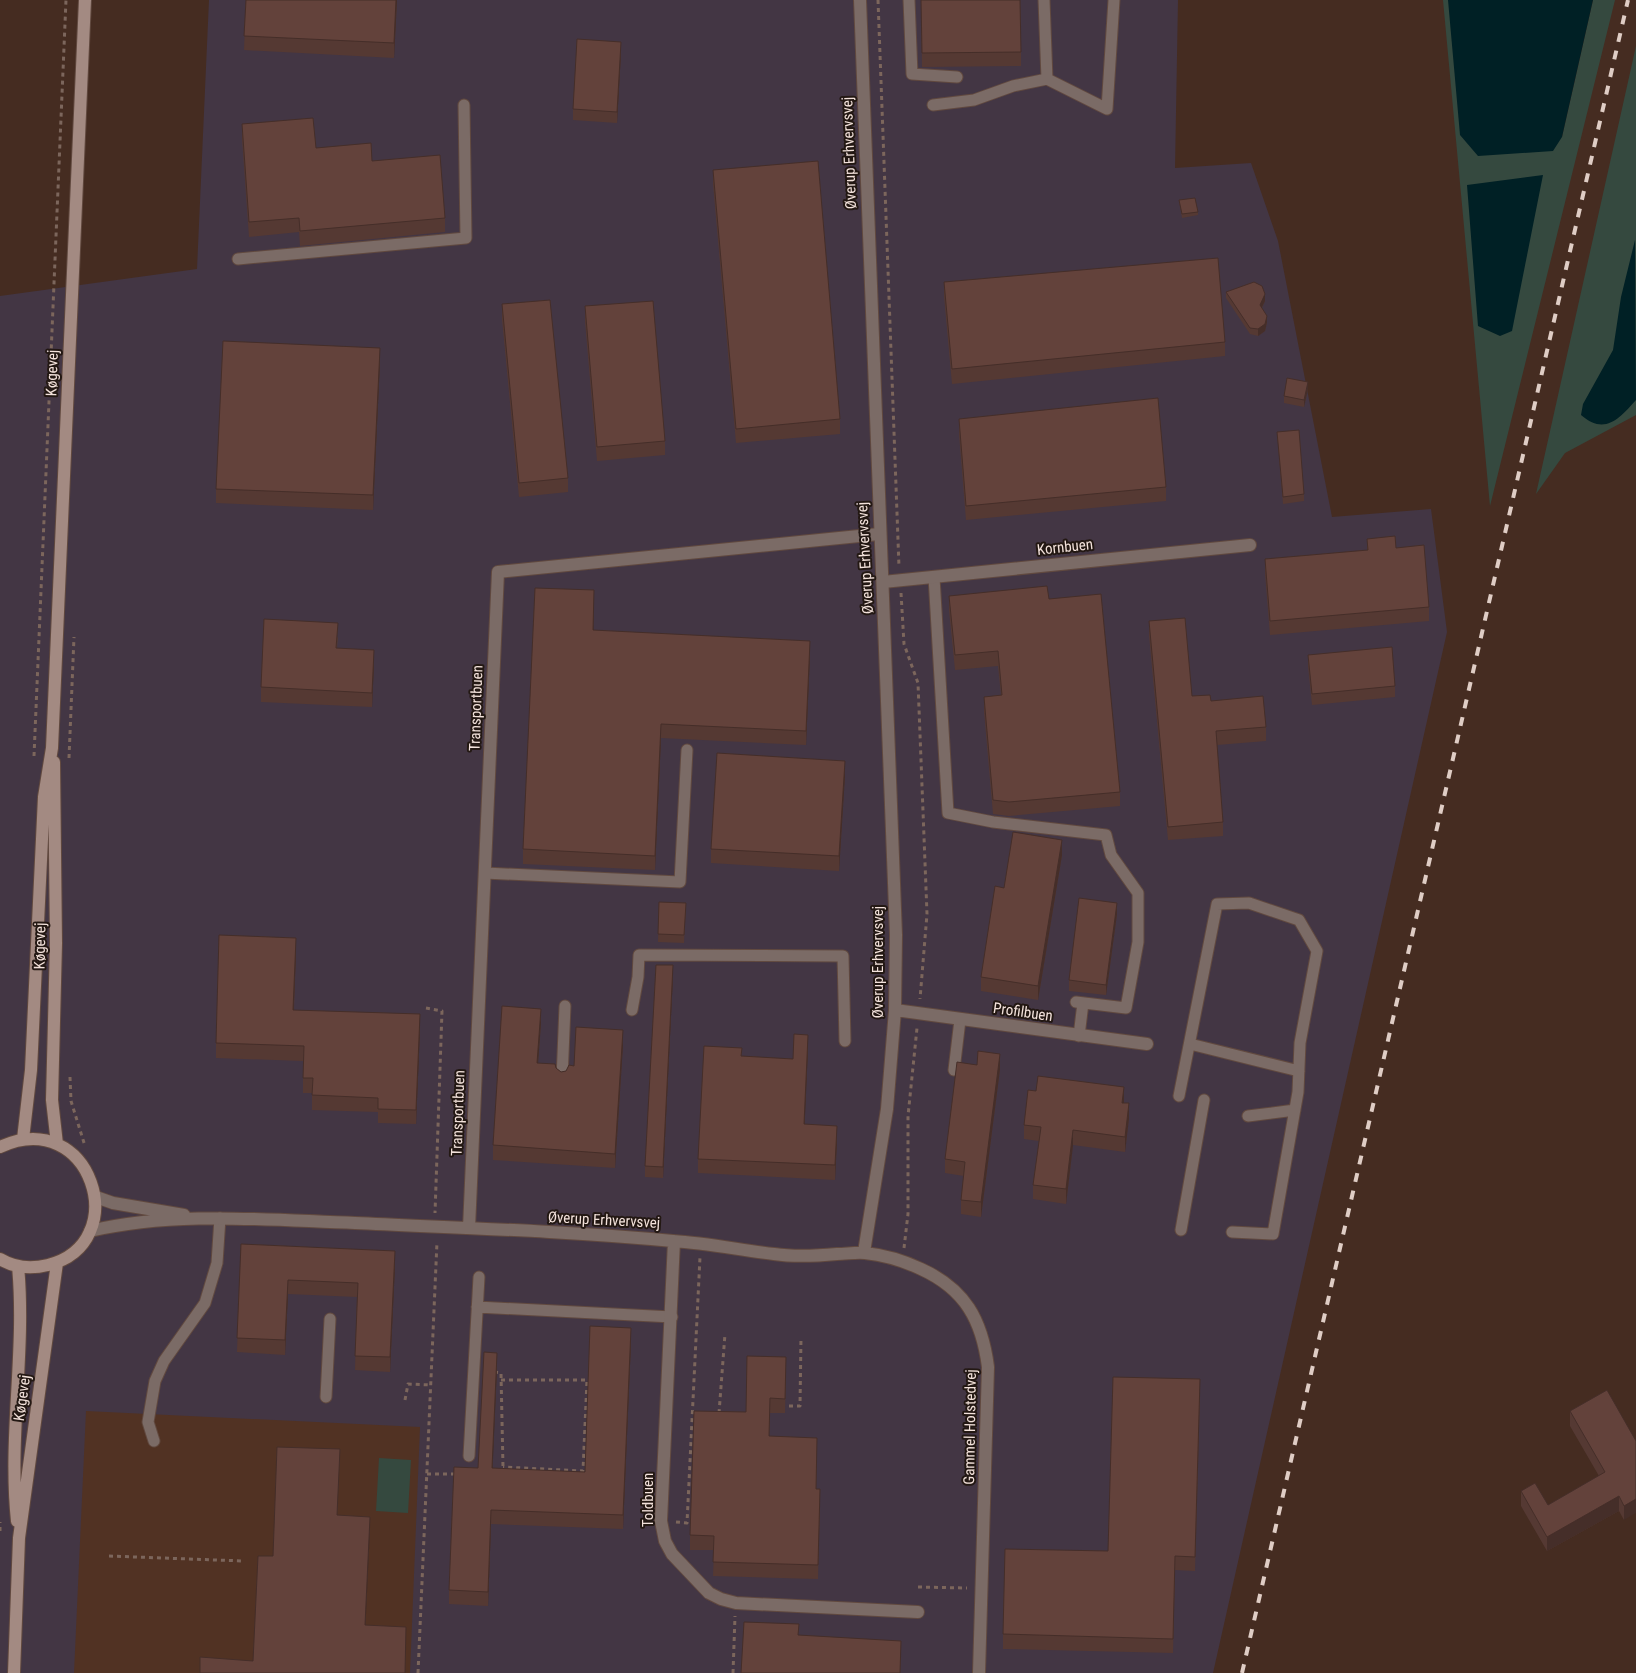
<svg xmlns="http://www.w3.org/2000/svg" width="1636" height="1673" font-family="'Roboto Condensed',sans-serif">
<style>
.commercial{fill:#433644}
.built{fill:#513223}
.green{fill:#35493f}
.water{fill:#002025}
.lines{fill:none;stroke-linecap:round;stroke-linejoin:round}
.lane-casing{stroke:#61493f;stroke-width:13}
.street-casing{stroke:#61493f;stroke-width:14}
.secondary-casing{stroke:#61493f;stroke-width:14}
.path{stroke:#7c665c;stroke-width:3;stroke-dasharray:4 4;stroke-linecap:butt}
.lane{stroke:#7b6b66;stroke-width:11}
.street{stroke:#7b6b66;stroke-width:12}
.secondary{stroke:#a38a82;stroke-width:12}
.rail{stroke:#dfcdc5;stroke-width:4;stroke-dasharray:9 9;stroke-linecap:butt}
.wall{fill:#553933}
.shaded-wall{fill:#452e29}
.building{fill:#63423b;stroke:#452e29}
.labels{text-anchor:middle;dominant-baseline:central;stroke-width:4;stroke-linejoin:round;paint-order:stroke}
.street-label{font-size:15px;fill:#f3e2db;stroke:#231813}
</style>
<rect width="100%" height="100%" fill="#452c21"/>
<path class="commercial" d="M209 0H1178L1175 168 1251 163 1278 241 1332 517 1431 509 1447 632 1213 1673H0V296L197 269Z"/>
<path class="built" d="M86 1411 420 1427 410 1673H74Z"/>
<path class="green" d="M1443 0H1448L1562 137 1593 0H1615L1490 506Z
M1636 46V415L1565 453 1536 494Z
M379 1458 411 1460 408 1513 376 1511Z"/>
<path class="water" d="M1448 0H1593L1562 137 1553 151 1478 156 1460 135Z
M1543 175 1512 331 1500 336 1478 326 1467 185Z
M1635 240 1636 400C1620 418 1605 436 1581 415L1583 404 1613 350 1621 297Z"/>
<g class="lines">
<defs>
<path id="lane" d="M909 0 912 74 957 77
M1047 79 1107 109 1114 0
M933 105 974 100 1013 86 1047 79 1044 0
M238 259 466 238 464 105
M934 577 948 813 993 822 1106 835 1111 855 1138 893V942L1126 1008 1076 1002
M485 873 680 882 687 750
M632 1010 638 977 639 955 843 956 845 1041
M1079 1036 1083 1003
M1190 1044 1299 1071
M954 1070 960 1020
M562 1079 565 1006
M1179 1096 1217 904 1249 903 1299 920 1317 951 1300 1043 1298 1092 1273 1234 1232 1232
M1248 1116 1295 1110
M1181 1230 1204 1100
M477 1307 672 1317
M326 1397 330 1319
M154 1441 148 1422 155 1381 164 1361 205 1303 217 1263 220 1218
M469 1456 479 1277"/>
<path id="street" d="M860 0 896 935 895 1010 887 1109 864 1252
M883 582 1250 545
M895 1010 1147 1044
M96 1197 113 1203 184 1215
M469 1228 498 572 879 534
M90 1231C176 1211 266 1220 355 1223 461 1228 567 1231 673 1241 707 1243 740 1250 774 1254 794 1257 816 1256 837 1254 846 1254 856 1252 865 1253 884 1255 904 1261 921 1269 965 1289 982 1320 988 1367L979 1673
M674 1241 661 1521 665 1541 672 1554 709 1593 721 1599 736 1603 918 1612"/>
<path id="secondary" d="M54 762 56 943 52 1100 57 1144
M23 1139 31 1070 44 797 52 748 85 0
M0 1147C91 1105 135 1243 48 1265 32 1269 15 1268 0 1259
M17 1521C8 1436 26 1351 18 1266
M14 1673 19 1538 57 1263"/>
</defs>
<use href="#lane" class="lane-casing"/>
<use href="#street" class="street-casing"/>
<use href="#secondary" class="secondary-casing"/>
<path class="path" d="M878 0 899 567
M901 593 904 644 918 683 927 914 920 999
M34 756 66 0
M69 758 74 637
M426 1008 442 1011 435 1213
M70 1077 71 1101 85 1146
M904 1248 908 1214V1116L917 1028
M494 1372 501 1373 503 1467
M501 1380H587L583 1471 503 1467
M405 1400 408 1384 431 1385
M789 1406H800L801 1337
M719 1413 725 1334
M427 1474H456
M676 1522 687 1523 700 1257
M0 1531V1522
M109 1556 243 1561
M918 1587 967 1588
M418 1673 437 1242
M733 1673 735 1616"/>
<use href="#lane" class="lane"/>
<use href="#street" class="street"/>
<use href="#secondary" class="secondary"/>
<path class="rail" d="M1242 1673 1628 0"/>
</g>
<path class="wall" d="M246 0H397L394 58 244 50Z
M921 0 1021 52V66L922 67Z
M621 53 617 123 573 120V109Z
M242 124 316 148 372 161 445 218V232L300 246 299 232 249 237 242 139Z
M713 170 840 419V434L736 443 713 184Z
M1179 200 1198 212V215L1182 218Z
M944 282 1225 342V356L952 384 944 296Z
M1226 292 1265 301 1262 308 1267 322 1265 331 1258 336 1250 334 1226 298Z
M502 304 568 478V492L519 497 502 319Z
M585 306 665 441V455L597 461 585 321Z
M380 362 373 510 216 503V489Z
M1308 389 1304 407 1284 403V396Z
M959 419 1166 487V501L966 520 959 434Z
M1277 432 1304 494V501L1283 504Z
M1367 539 1396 548 1429 607V621L1270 635 1265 573V559L1367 550Z
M949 596 1049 599 1120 792V806L1009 816 993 814 984 711V697L1001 695 998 666 955 670 949 610Z
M594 605 593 630 810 655 806 745 661 738 655 870 523 864V849Z
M1149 621 1192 696 1211 701 1266 727V741L1217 745 1223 822V836L1168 840 1149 635Z
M338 637 337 648 374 664 372 707 261 702V687Z
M1308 655 1395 686V697L1312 705 1308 666Z
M845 775 839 871 711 863V849Z
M1062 855 1038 1000 981 991V977L1004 888Z
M659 902 686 903 684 943 658 942Z
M1117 914 1106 995 1069 991V980Z
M296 952 294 1010 420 1029 416 1124 378 1123V1112L312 1110V1093H303V1061L216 1058V1043Z
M673 976 663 1178 645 1177V1166Z
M541 1023 538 1063 556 1068 561 1072 566 1071 574 1066 623 1045 615 1168 493 1160V1145Z
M808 1049 804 1124 837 1140 835 1180 698 1173V1159L742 1056 793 1059Z
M1000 1069 981 1217 961 1214V1200L964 1176 945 1173V1159Z
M1124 1103 1129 1118 1125 1152 1073 1145 1066 1204 1033 1199V1185L1039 1141 1024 1139V1125Z
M241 1244 395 1265 390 1372 355 1370 357 1297 288 1294 285 1355 237 1352Z
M631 1342 623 1529 491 1524 488 1606 449 1604V1590L478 1468 497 1367 492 1468 585 1472Z
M786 1371 785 1413H770L769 1436 816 1489 820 1503 818 1579 713 1576 714 1550H690V1535L746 1412Z
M1200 1394 1195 1571 1175 1570 1173 1653 1003 1649V1634L1108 1551Z
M1570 1411 1636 1441 1624 1520 1619 1511 1547 1551 1521 1506V1491L1548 1505 1599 1476 1570 1426Z"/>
<path class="shaded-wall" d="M396 0H397L394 58V43Z
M621 42V53L617 123V112Z
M1265 294V301L1260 311V305Z
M1267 316V322L1265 331 1258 336V329Z
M380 348V362L373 510V495Z
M1308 382V389L1304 407V400Z
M594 590V605L593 645V630Z
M810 641V655L806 745V731Z
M374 650V664L372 707V693Z
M661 724V738L655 870V856Z
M845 761V775L839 871V856Z
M1062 840V855L1038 1000V986Z
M1117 903V914L1106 995V985Z
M296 938V952L293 1024V1010Z
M673 965V976L663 1178V1167Z
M541 1009V1023L537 1077V1063Z
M420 1014V1029L416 1124V1110Z
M623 1030V1045L615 1168V1154Z
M808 1035V1049L804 1139V1124Z
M1000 1054V1069L981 1217V1202Z
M1124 1087V1102L1122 1117V1103Z
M1129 1103V1118L1125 1152V1137Z
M837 1126V1140L835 1180V1165Z
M1073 1130V1145L1066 1204V1189Z
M395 1251V1265L390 1372V1357Z
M288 1280V1294L285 1355V1340Z
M631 1328V1342L623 1529V1515Z
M497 1353V1367L492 1482V1468Z
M1619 1496V1511L1547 1551V1537Z
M1636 1499V1513L1624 1520V1506Z
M491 1510V1524L488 1606V1592Z
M370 1517V1527L365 1636V1625Z"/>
<path class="building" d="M246 0H396L394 43 244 36Z
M921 0H1020L1021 52 922 53Z
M577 39 621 42 617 112 573 109Z
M313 118 316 148 371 143 372 161 440 155 445 218 300 231 299 218 249 222 242 124Z
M818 161 840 419 736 429 713 170Z
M1195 198 1198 212 1182 214 1179 200Z
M1218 258 1225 342 952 369 944 282Z
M1254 282 1262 286 1265 294 1260 305 1267 316 1265 324 1258 329 1250 328 1226 292Z
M550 300 568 478 519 483 502 304Z
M653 301 665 441 597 447 585 306Z
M223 341 380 348 373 495 216 489Z
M1287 378 1308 382 1304 400 1284 396Z
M1158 398 1166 487 966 506 959 419Z
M1299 430 1304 494 1283 497 1277 432Z
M1395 536 1396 548 1424 545 1429 607 1270 621 1265 559 1368 550 1367 539Z
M1047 586 1049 599 1101 594 1120 792 1009 802 993 800 984 697 1002 695 998 651 955 655 949 596Z
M535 588 594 590 593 630 810 641 806 731 661 724 655 856 523 849Z
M1185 618 1192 696 1210 695 1211 701 1263 696 1266 727 1216 731 1223 822 1168 827 1149 621Z
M264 619 338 623 336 648 374 650 372 693 261 687Z
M1392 647 1395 686 1312 694 1308 655Z
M717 753 845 761 839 856 711 849Z
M1013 832 1062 840 1038 986 981 977 995 886 1004 888Z
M1079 898 1117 903 1106 985 1069 980Z
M659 902 686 903 684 935 658 934Z
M219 935 296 938 293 1010 420 1014 416 1110 378 1109V1098L312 1095 313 1078H303L304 1046 216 1043Z
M656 965H673L663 1167 645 1166Z
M502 1006 541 1009 537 1063 555 1064 556 1068 561 1072 566 1071 569 1065 574 1066 576 1027 623 1030 615 1154 493 1145Z
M794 1034 808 1035 804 1124 837 1126 835 1165 698 1159 704 1046 742 1048 741 1056 793 1059Z
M978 1051 1000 1054 981 1202 961 1200 965 1162 945 1159 957 1062 977 1065Z
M1038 1076 1124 1087 1122 1103H1129L1125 1137 1073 1130 1066 1189 1033 1185 1041 1127 1024 1125 1028 1090 1036 1091Z
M241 1244 395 1251 390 1357 355 1356 358 1283 288 1280 285 1340 237 1338Z
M590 1326 631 1328 623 1515 491 1510 488 1592 449 1590 454 1467 478 1468 484 1352 497 1353 492 1468 585 1472Z
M747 1356 786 1357 785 1399 770 1398 769 1436 817 1438 816 1489H820L818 1565 713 1562 714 1536 690 1535 694 1411 746 1412Z
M1113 1377 1200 1379 1195 1557 1175 1556 1173 1639 1003 1634 1005 1549 1108 1551Z
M1607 1390 1636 1441V1499L1624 1506 1619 1496 1547 1537 1521 1491 1535 1483 1548 1505 1605 1472 1570 1411Z
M277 1447 340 1449 337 1515 370 1517 365 1625 406 1627 405 1673H200V1657L253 1661 258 1556H273Z
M744 1622 799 1624 798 1635 901 1641 900 1673H741Z"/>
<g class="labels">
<g class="street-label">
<text transform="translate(849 153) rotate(-92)">Øverup Erhvervsvej</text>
<text transform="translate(52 373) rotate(-88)">Køgevej</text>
<text transform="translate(1065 547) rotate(-6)">Kornbuen</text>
<text transform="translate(865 558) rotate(-93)">Øverup Erhvervsvej</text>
<text transform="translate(476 708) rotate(-88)">Transportbuen</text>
<text transform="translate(40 946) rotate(-89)">Køgevej</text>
<text transform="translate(878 962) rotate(-90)">Øverup Erhvervsvej</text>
<text transform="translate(1023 1012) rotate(8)">Profilbuen</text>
<text transform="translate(458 1113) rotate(-88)">Transportbuen</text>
<text transform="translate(604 1220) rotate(3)">Øverup Erhvervsvej</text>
<text transform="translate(22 1398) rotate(-82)">Køgevej</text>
<text transform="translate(970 1427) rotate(-89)">Gammel Holstedvej</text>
<text transform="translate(648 1500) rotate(-90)">Toldbuen</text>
</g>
</g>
</svg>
